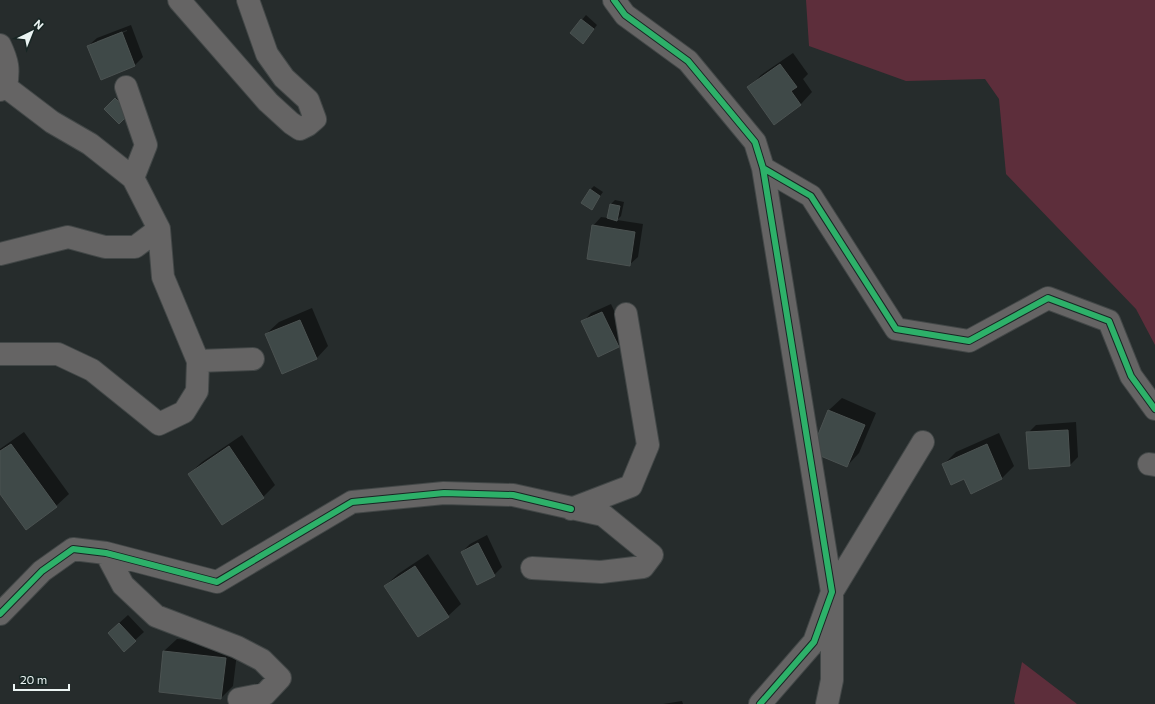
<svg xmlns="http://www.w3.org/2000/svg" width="1155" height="704" font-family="Commissioner,sans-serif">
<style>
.green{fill:#5d2e3b}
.shadow{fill:#0007;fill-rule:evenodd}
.building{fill:#3f4948;stroke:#4b5251}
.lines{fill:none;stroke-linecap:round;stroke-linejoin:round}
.minor-casing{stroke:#424747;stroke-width:24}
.minor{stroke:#656464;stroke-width:22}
.cycleway-casing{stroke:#182624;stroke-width:8}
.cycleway{stroke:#2db169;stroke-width:6}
</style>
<rect width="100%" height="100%" fill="#262c2c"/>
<path class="green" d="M806 0H1155V345L1136 309 1006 174 999 99 985 79 906 81 809 46Z
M1022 662 1077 704H1015L1014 701Z"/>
<path class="shadow" d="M586 15 597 25 587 38 571 33Z
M131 25 143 57 135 65 101 78 88 46 97 38ZM127 30V31L97 43V41Z
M793 53 808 74 803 79 812 92 800 105 749 88 761 75Z
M120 95 133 109H105Z
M594 186 603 192 591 208 590 190Z
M615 200 624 202 621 216 617 220 643 224 638 257 629 265 593 226 601 217 608 218 611 204Z
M611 304 627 338 618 346 583 322 591 313Z
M312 308 328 346 316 359 266 334 279 322Z
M842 398 876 413 859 453 847 466 812 451 829 410Z
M1076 422 1078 457 1070 465 1028 433 1036 425Z
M24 432 69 494 56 506 0 493V449Z
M999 433 1014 466 1002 478 972 492 965 478 943 465 956 452Z
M242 435 275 485 263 497 189 474 202 462Z
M487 535 502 567 494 575 462 552 470 544Z
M428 554 461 604 448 616 385 586 398 574Z
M128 615 144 632 124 650 117 625Z
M177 639 238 645 233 686 221 698 160 691 164 651Z
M682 701 683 704H663Z"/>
<path class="building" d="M581 19 594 29 583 44 570 33Z
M122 32 135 66 101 80 87 46Z
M780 64 797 87 791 91 801 105 774 125 747 87Z
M115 98 130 113 119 124 104 109Z
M590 189 600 196 592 210 581 203Z
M610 204 620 206 617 221 607 218Z
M592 225 635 232 630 266 587 259Z
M602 312 619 347 598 357 581 321Z
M300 320 317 359 282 374 265 334Z
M828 410 865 425 847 467 811 452Z
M1068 430 1070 466 1029 469 1026 432Z
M11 444 57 507 26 530 0 494V451Z
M987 444 1002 479 971 494 964 479 951 485 942 464Z
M229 446 264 498 222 525 188 474Z
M478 543 495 576 477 585 461 552Z
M415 566 449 617 418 637 384 586Z
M119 623 136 641 124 652 108 633Z
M163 651 226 658 221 699 159 692Z"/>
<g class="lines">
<defs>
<path id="minor" d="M179 0 268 102 291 123 300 129 308 125 315 119 308 100 284 78 267 54 248 0
M614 0 625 15 688 61 755 142 763 168 832 592 814 642 760 704
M0 45C8 62 9 69 6 87L0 90
M126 87 146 145 133 178
M763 168 811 196 896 329 969 341 1048 298 1109 321 1131 376 1155 409
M0 254 68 237 105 247H135L159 229 133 178 90 144 52 122 6 87
M0 354H58L92 370 159 424 184 412 197 391 198 361 163 277 159 229
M198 361 253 359
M1149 464 1155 465
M571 509 631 486 648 445 626 314
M106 553 123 585 156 616 237 647 262 660 280 678 265 694 239 699
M0 614 42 571 73 549 106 553 217 582 352 502 444 493 513 495 603 515 652 555 643 567 601 572 532 568
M827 704 832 680V592L923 442"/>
</defs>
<use href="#minor" class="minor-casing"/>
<use href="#minor" class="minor"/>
<defs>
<path id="cycleway" d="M614 0 625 15 688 61 755 142 763 168 832 592 814 642 760 704
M763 168 811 196 896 329 969 341 1048 298 1109 321 1131 376 1155 409
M0 614 42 571 73 549 106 553 217 582 352 502 444 493 513 495 571 509"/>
</defs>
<use href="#cycleway" class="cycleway-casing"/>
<use href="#cycleway" class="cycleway"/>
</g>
<g transform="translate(32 32) rotate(43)" stroke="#182624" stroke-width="3" paint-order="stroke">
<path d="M0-3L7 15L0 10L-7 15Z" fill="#ebf4f3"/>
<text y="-6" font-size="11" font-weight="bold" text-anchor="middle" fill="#ebf4f3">N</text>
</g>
<path d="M14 684v6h55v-6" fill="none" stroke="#ebf4f3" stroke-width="2"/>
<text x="20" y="684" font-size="12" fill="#ebf4f3" stroke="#182624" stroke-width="3" paint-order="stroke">20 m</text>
</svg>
